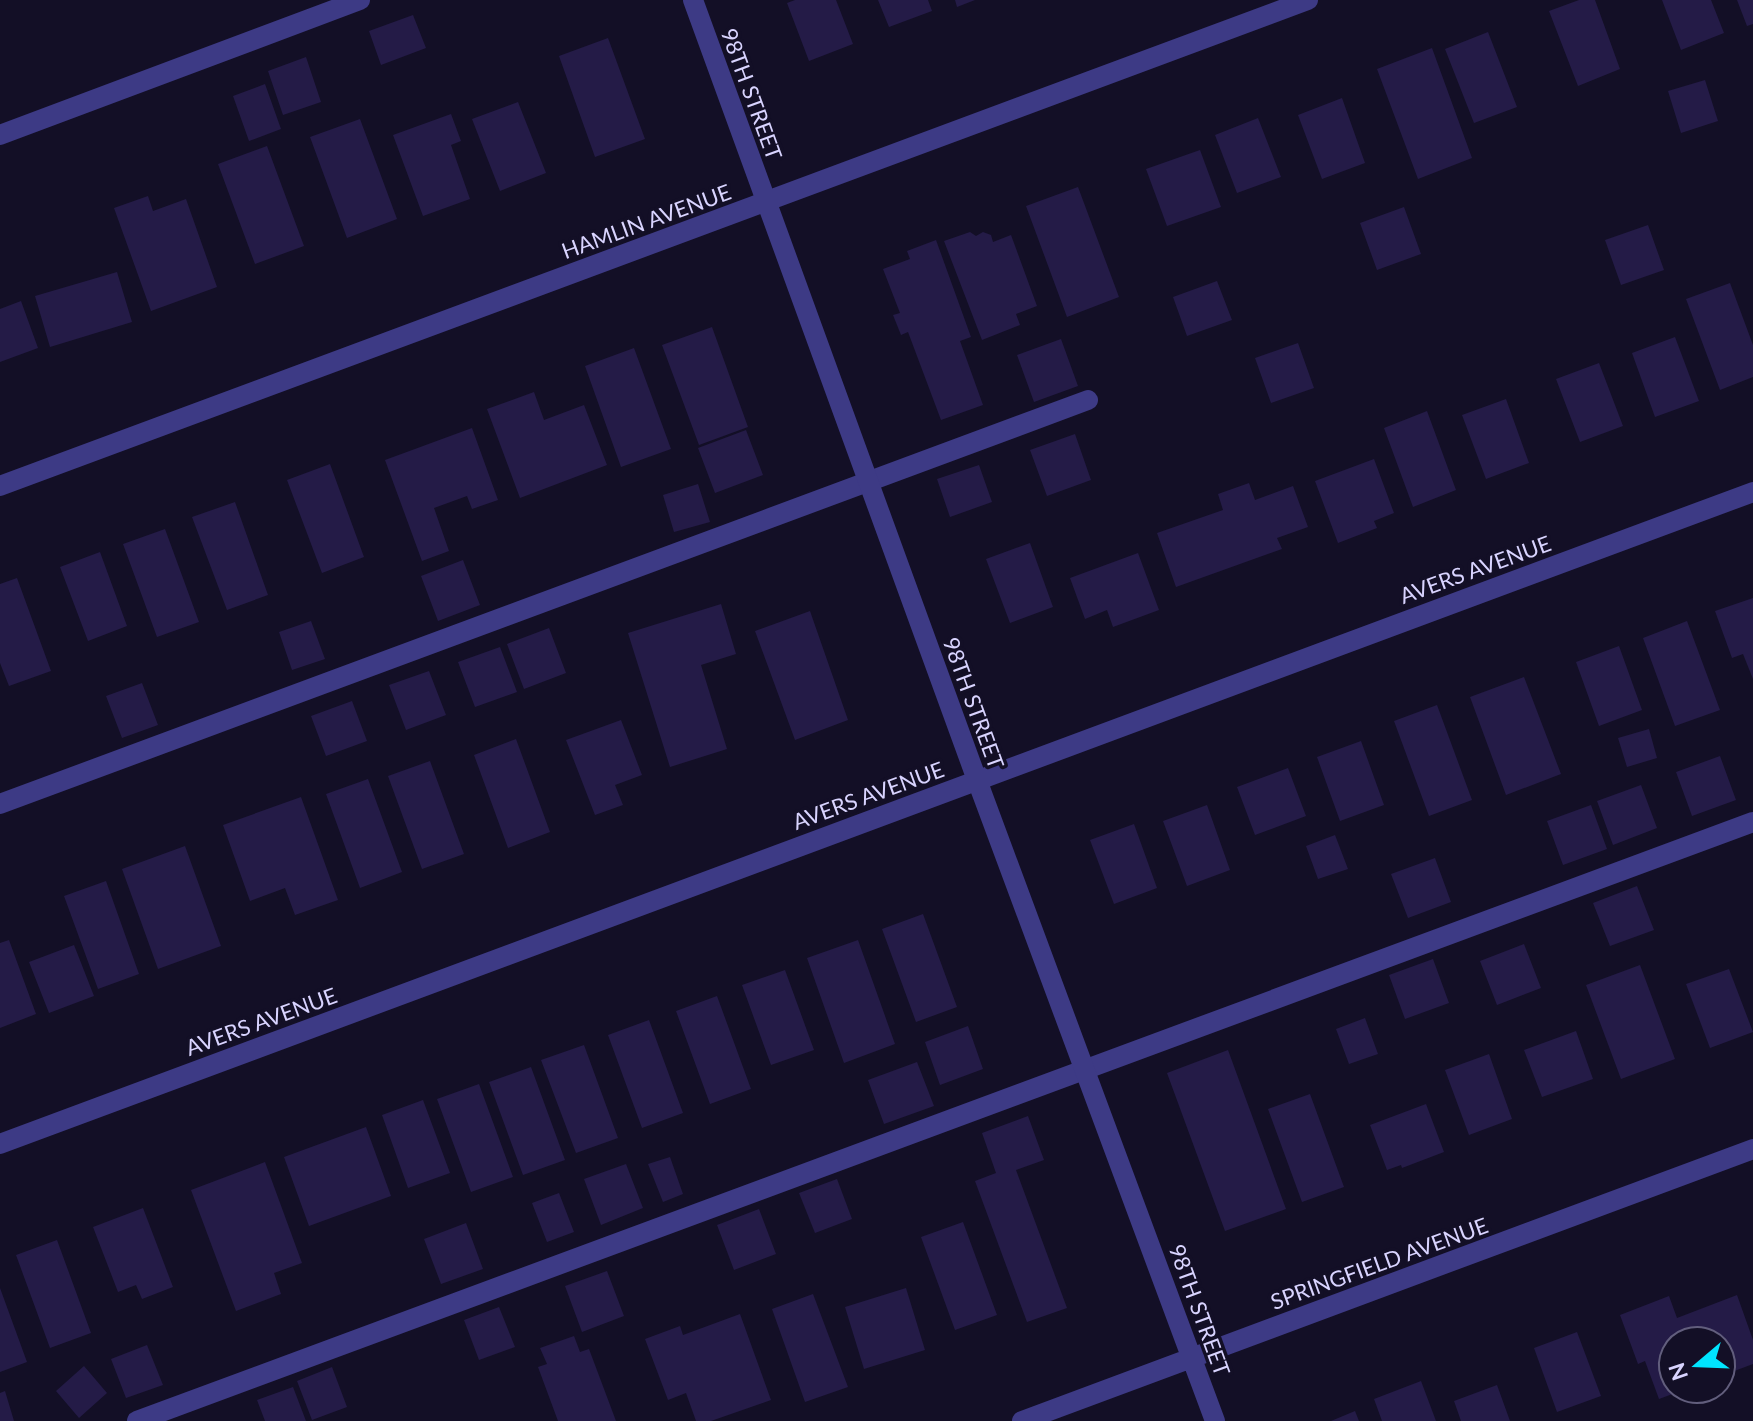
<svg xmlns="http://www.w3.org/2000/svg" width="1753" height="1421" font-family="Lato,sans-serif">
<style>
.building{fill:#241b47}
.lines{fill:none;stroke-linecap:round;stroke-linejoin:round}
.lane{stroke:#3d3a85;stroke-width:20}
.street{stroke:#3d3a85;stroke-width:20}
.labels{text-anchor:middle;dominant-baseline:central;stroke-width:7;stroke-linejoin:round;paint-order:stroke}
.street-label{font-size:22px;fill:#d9d4ff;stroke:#130f26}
</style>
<rect width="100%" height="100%" fill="#130f26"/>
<path class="building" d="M795 0H836L853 44 809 61 787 3Z
M878 0H928L932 11 889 27Z
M955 0H975L957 7Z
M1579 0H1595L1620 69 1578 86 1549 11Z
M1662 0H1711L1724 33 1681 50Z
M1737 0H1753V24L1747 26Z
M413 15 426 48 381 65 369 31Z
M1488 32 1517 107 1474 123 1445 49Z
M608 38 645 139 595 157 559 56Z
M1432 48 1472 158 1418 179 1377 69Z
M306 57 321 102 283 115 268 71Z
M1705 80 1718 121 1681 133 1668 91Z
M265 84 281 129 249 141 233 96Z
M1342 98 1365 163 1322 179 1298 115Z
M518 102 546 173 500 191 472 119Z
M451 114 461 141 451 145 470 199 423 216 393 135Z
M1258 118 1281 177 1237 193 1215 135Z
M360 119 397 219 347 238 310 137Z
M267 146 304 246 255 264 218 164Z
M1200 150 1221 207 1167 226 1146 169Z
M1078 187 1119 297 1067 317 1026 206Z
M148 196 153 211 186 199 217 287 151 311 114 208Z
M1404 207 1421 254 1377 270 1360 223Z
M1648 225 1664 270 1621 285 1605 240Z
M970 232 976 236 983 232 991 235 993 242 1011 235 1037 306 1016 314 1020 325 982 340 944 241Z
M936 240 971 337 960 341 983 405 941 420 908 332 901 335 893 315 900 313 883 269 910 259 907 251Z
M117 272 132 322 50 347 35 296Z
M1217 281 1232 320 1187 336 1173 297Z
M1730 283 1753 345V377L1720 390 1686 299Z
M21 301 38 348 0 362V309Z
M712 327 748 427 699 445 662 345Z
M1675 337 1699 401 1655 417 1632 353Z
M1061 339 1078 386 1034 402 1017 355Z
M1298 343 1314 388 1271 403 1255 358Z
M634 348 671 449 621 467 585 366Z
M1599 363 1623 426 1580 442 1556 379Z
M534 392 544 420 584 405 607 465 520 498 487 409Z
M1506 399 1529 463 1486 479 1462 415Z
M1427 411 1456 490 1413 507 1384 428Z
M472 428 498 500 472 509 467 496 434 508 449 551 422 561 385 460Z
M746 430 763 475 715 493 698 448Z
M1075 434 1091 480 1047 496 1030 450Z
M1374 459 1394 513 1374 521 1377 528 1338 543 1315 481Z
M330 464 364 557 322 573 287 480Z
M979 465 992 502 950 517 937 479Z
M1249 483 1255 500 1293 486 1308 527 1277 538 1282 549 1176 587 1157 533 1223 510 1218 494Z
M698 484 710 522 674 532 663 495Z
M235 502 268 595 227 610 192 517Z
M165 529 199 622 157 637 123 544Z
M1030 543 1053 607 1010 623 986 559Z
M100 552 127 626 88 641 60 567Z
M1138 553 1159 610 1113 627 1107 610 1085 619 1070 578Z
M463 560 480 605 438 621 421 576Z
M17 578 51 671 9 686 0 663V584Z
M1753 598V679L1743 654 1732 658 1715 611Z
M721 604 736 654 701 665 727 749 670 767 628 633Z
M810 611 848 720 795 740 755 631Z
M311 621 325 659 292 670 279 632Z
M1687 621 1720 710 1675 726 1643 638Z
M549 628 566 673 524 689 507 644Z
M1619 646 1642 710 1599 726 1576 662Z
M500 647 517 692 475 707 458 662Z
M429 671 446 715 406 730 389 685Z
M1524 677 1561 774 1506 795 1470 697Z
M142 683 158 725 122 738 106 696Z
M352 701 367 741 326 756 311 716Z
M1437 705 1472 800 1429 816 1394 721Z
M621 720 642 775 615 785 623 805 595 815 566 740Z
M1649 729 1657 758 1627 767 1618 738Z
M516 739 550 832 508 848 474 755Z
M1361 741 1384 805 1340 821 1317 757Z
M1720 756 1736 800 1692 816 1676 772Z
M430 761 464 854 422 869 388 776Z
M1288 768 1306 816 1255 835 1237 787Z
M368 779 402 872 360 888 326 794Z
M1641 785 1657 828 1613 845 1597 801Z
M301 797 338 900 295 915 285 888 250 901 223 825Z
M1207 805 1230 870 1187 886 1163 821Z
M1591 805 1607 849 1563 865 1547 821Z
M1134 824 1157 888 1114 904 1090 840Z
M1335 835 1348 869 1318 879 1306 846Z
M185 846 221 946 158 969 122 869Z
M1435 858 1451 902 1408 918 1391 874Z
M106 881 139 974 98 989 64 896Z
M1637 886 1654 930 1610 946 1593 903Z
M923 914 957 1007 916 1022 882 929Z
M9 940 36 1014 0 1028V943Z
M858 940 895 1044 844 1063 807 958Z
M1524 944 1541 988 1497 1005 1480 961Z
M74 945 94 996 49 1013 29 962Z
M1433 959 1449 1003 1405 1019 1389 975Z
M1640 965 1675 1059 1621 1079 1586 985Z
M1729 969 1753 1032 1710 1048 1686 984Z
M785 970 814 1050 771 1065 742 985Z
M717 996 751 1089 710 1104 676 1011Z
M1365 1018 1378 1054 1349 1064 1336 1029Z
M649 1020 683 1113 642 1128 608 1035Z
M968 1026 983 1069 940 1085 925 1042Z
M1576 1031 1593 1079 1542 1097 1524 1050Z
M584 1045 618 1138 576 1153 541 1060Z
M1228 1050 1286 1209 1225 1231 1167 1073Z
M1489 1054 1512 1119 1469 1135 1445 1070Z
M917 1062 934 1106 884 1124 868 1080Z
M531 1067 565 1160 523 1175 489 1082Z
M479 1084 513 1177 471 1192 437 1099Z
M1310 1094 1344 1187 1302 1202 1268 1109Z
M423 1100 450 1173 408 1188 382 1115Z
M1426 1104 1444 1152 1402 1168 1401 1165 1387 1170 1370 1125Z
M1028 1116 1044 1160 1016 1170 1067 1308 1027 1322 975 1181 996 1173 982 1133Z
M366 1127 391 1196 309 1226 284 1157Z
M670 1157 683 1194 663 1202 648 1164Z
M265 1162 302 1263 274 1273 281 1294 236 1311 191 1190Z
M626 1164 643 1208 601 1225 584 1179Z
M837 1179 852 1219 815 1233 799 1193Z
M559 1193 574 1232 547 1242 532 1203Z
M143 1208 173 1287 142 1299 136 1285 118 1292 93 1227Z
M759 1209 776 1254 734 1270 717 1225Z
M963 1222 997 1315 955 1330 921 1237Z
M466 1223 483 1269 441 1284 424 1239Z
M57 1240 91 1333 50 1348 16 1255Z
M607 1271 624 1316 582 1332 565 1286Z
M0 1288 27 1362 0 1372Z
M906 1288 925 1350 864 1369 845 1307Z
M813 1294 848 1387 805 1402 772 1309Z
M1737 1295 1753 1340V1364L1721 1376V1341H1673V1389H1686L1659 1399 1645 1361 1638 1364 1620 1315 1669 1296 1677 1318Z
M499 1307 515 1347 479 1360 464 1320Z
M740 1314 771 1400 711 1421H696L686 1393 668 1400 645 1339 680 1326 683 1335Z
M1577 1332 1601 1396 1557 1412 1534 1348Z
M574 1336 580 1352 589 1349 616 1421H558L538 1367 547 1364 540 1348Z
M147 1345 163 1385 126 1398 111 1359Z
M84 1366 107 1393 79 1418 56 1391Z
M332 1367 347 1407 312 1420 297 1381Z
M1421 1381 1436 1421H1382L1374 1399Z
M1497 1385 1510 1421H1461L1454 1401Z
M293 1387 306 1421H265L257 1400Z
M5 1391 14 1421H0V1393Z
M1355 1411 1359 1421H1331Z"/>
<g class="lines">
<path class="lane" d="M0 135 360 0
M0 804 1088 400
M137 1421 1753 822"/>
<path class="street" d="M693 0 977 780 1215 1421
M0 486 1308 0
M0 1144 1753 492
M1022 1421 1753 1149"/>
</g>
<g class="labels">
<g class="street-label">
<text transform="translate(752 94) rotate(70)">98TH STREET</text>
<text transform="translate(646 221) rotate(-20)">HAMLIN AVENUE</text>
<text transform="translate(1475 569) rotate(-20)">AVERS AVENUE</text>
<text transform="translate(974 703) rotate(70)">98TH STREET</text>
<text transform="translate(868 795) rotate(-20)">AVERS AVENUE</text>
<text transform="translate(261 1021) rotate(-20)">AVERS AVENUE</text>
<text transform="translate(1379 1263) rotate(-20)">SPRINGFIELD AVENUE</text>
<text transform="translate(1200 1310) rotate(70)">98TH STREET</text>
</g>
</g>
<g transform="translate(1697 1365) rotate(251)"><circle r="38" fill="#130f26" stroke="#625e7d" stroke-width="2"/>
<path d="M0-6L14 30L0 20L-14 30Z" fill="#00e5ff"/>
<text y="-12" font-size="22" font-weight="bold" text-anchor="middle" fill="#d9d4ff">N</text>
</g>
</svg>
